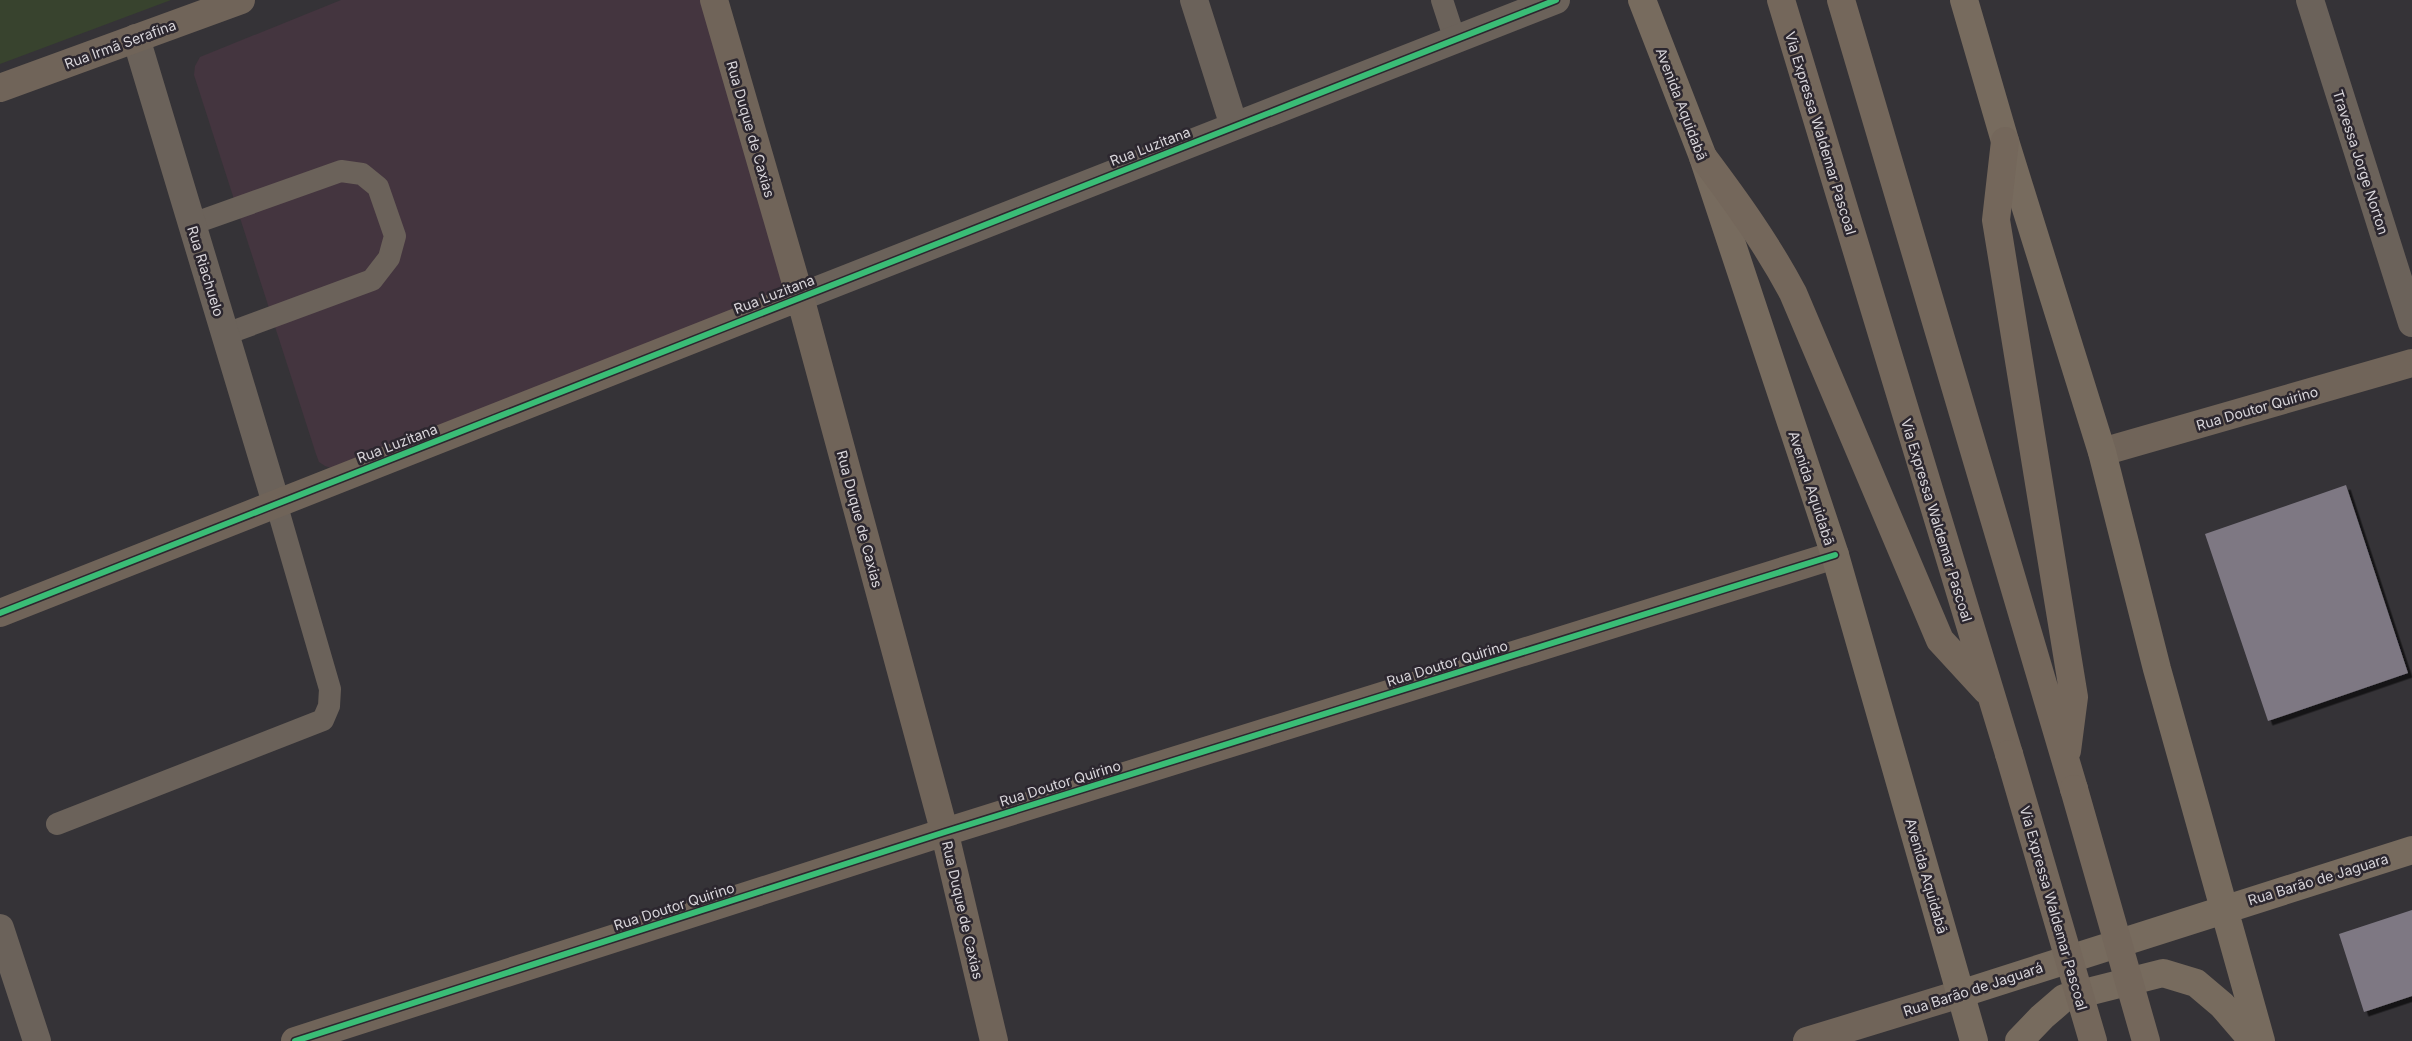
<svg xmlns="http://www.w3.org/2000/svg" width="2412" height="1041" font-family="Inter,sans-serif">
<style>
.medical{fill:#44353f}
.green{fill:#38432e}
.building{fill:#7e7883;filter:url(#shadow)}
.lines{fill:none;stroke-linecap:round;stroke-linejoin:round}
.lane{stroke:#6b625a;stroke-width:22}
.street{stroke:#6b625a;stroke-width:28}
.secondary{stroke:#706459;stroke-width:28}
.primary{stroke:#776b5e;stroke-width:28}
.highway{stroke:#74675b;stroke-width:28}
.highway-bridge{stroke:#74675b;stroke-width:28}
.cycleway-casing{stroke:#2c272f;stroke-width:9}
.cycleway{stroke:#3abd76;stroke-width:6}
.labels{text-anchor:middle;dominant-baseline:central;stroke-width:5;stroke-linejoin:round;paint-order:stroke}
.street-label{font-size:14px;fill:#d8d5da;stroke:#2c272f}
</style>
<defs>
<filter id="shadow"><feDropShadow dx="4.5" dy="4.5" stdDeviation="0" flood-color="#0009"/></filter>
</defs>
<rect width="100%" height="100%" fill="#353337"/>
<path class="medical" d="M341 0H704L788 290 331 468 325 466 319 462 316 454 194 75 195 66 200 57Z"/>
<path class="green" d="M0 0H171L0 64Z"/>
<path class="building" d="M2346 485 2408 673 2268 721 2205 534Z
M2412 910V996L2364 1012 2339 934Z"/>
<g class="lines">
<path class="lane" d="M1442 0 1455 40
M192 224 341 171 362 174 378 187 395 236 389 258 372 280 226 334
M57 824 323 720 329 706 330 689 276 503"/>
<path class="street" d="M1194 0 1234 126
M2310 0 2412 323
M136 38 276 503
M800 297 1556 0
M0 928 37 1041"/>
<path class="secondary" d="M714 0 800 297 944 830 994 1041
M0 88 241 0
M2102 452 2412 363
M0 613 800 297
M295 1041 945 832 1835 555
M1807 1041 1960 994"/>
<path class="primary" d="M1642 0 1703 157 1835 555 1974 1041
M1964 0 2005 141 2102 452 2157 669 2261 1041
M1960 994 2412 850
M2019 1041 2042 1017 2064 998 2163 973 2196 983 2222 1005 2253 1041"/>
<path class="highway" d="M1781 0 2009 754
M1841 0 2074 789
M2005 141 1996 220 2074 697 2067 751
M1703 157C1736 201 1767 244 1793 293L1940 640 1986 690"/>
<path class="highway-bridge" d="M2009 754 2093 1041
M2074 789 2146 1041"/>
<defs>
<path id="cycleway" d="M0 613 1556 0
M295 1041 945 832 1835 555"/>
</defs>
<use href="#cycleway" class="cycleway-casing"/>
<use href="#cycleway" class="cycleway"/>
</g>
<g class="labels">
<g class="street-label">
<text transform="translate(120 44) rotate(-20)">Rua Irmã Serafina</text>
<text transform="translate(1682 104) rotate(69)">Avenida Aquidabã</text>
<text transform="translate(751 129) rotate(74)">Rua Duque de Caxias</text>
<text transform="translate(1821 133) rotate(73)">Via Expressa Waldemar Pascoal</text>
<text transform="translate(1150 146) rotate(-21)">Rua Luzitana</text>
<text transform="translate(2361 162) rotate(72)">Travessa Jorge Norton</text>
<text transform="translate(206 271) rotate(73)">Rua Riachuelo</text>
<text transform="translate(774 294) rotate(-21)">Rua Luzitana</text>
<text transform="translate(2257 408) rotate(-16)">Rua Doutor Quirino</text>
<text transform="translate(397 443) rotate(-21)">Rua Luzitana</text>
<text transform="translate(1812 488) rotate(72)">Avenida Aquidabã</text>
<text transform="translate(860 519) rotate(75)">Rua Duque de Caxias</text>
<text transform="translate(1937 520) rotate(73)">Via Expressa Waldemar Pascoal</text>
<text transform="translate(1447 663) rotate(-17)">Rua Doutor Quirino</text>
<text transform="translate(1060 783) rotate(-17)">Rua Doutor Quirino</text>
<text transform="translate(1927 876) rotate(74)">Avenida Aquidabã</text>
<text transform="translate(2318 879) rotate(-17)">Rua Barão de Jaguara</text>
<text transform="translate(674 906) rotate(-18)">Rua Doutor Quirino</text>
<text transform="translate(2054 908) rotate(74)">Via Expressa Waldemar Pascoal</text>
<text transform="translate(963 910) rotate(77)">Rua Duque de Caxias</text>
<text transform="translate(1973 989) rotate(-18)">Rua Barão de Jaguará</text>
</g>
</g>
</svg>
